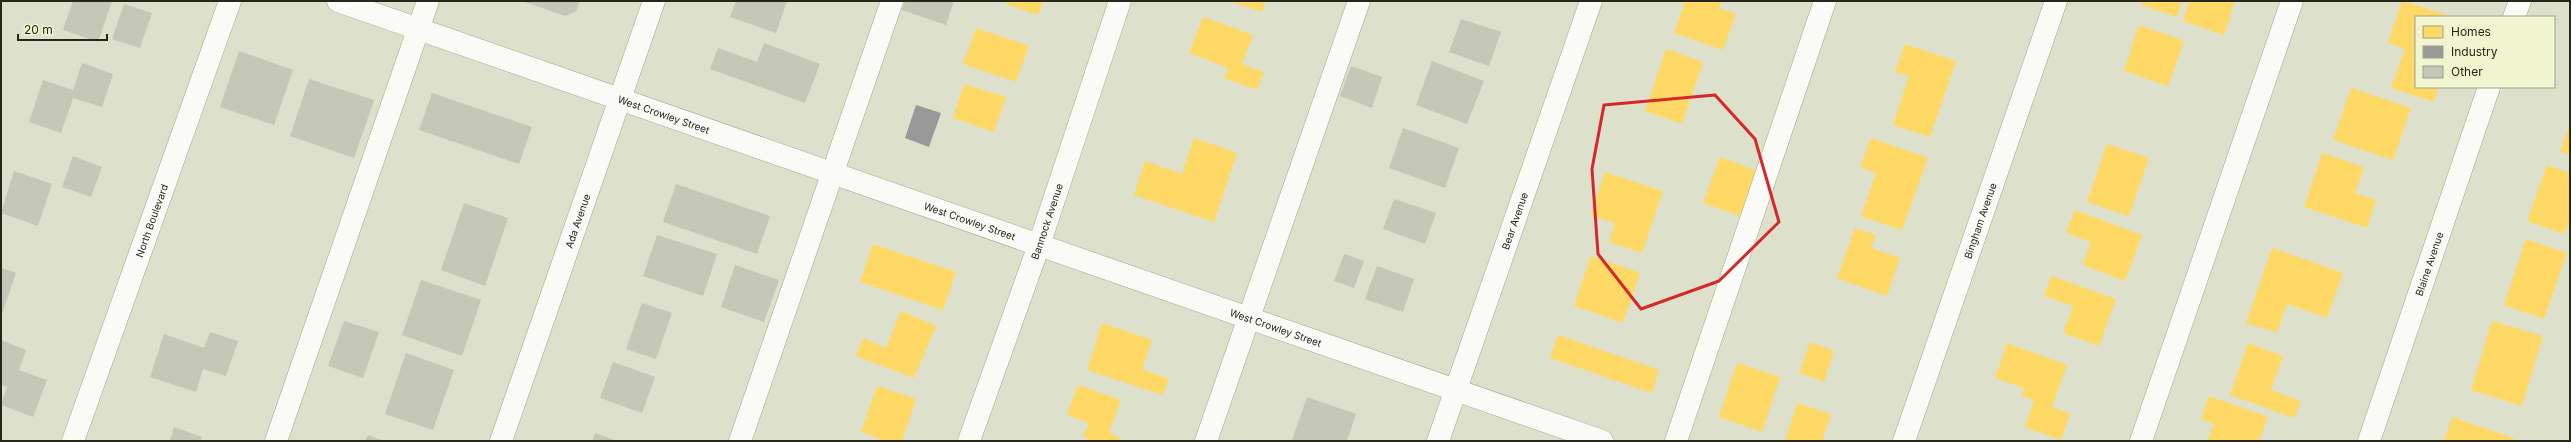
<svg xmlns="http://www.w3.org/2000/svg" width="2571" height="442" font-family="Inter,sans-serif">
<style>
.homes{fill:#ffd966}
.industry{fill:#999}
.building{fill:#c5c7b7}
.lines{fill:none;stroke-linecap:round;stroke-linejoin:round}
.minor-casing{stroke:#a3a595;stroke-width:23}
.minor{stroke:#fafaf7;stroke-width:22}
.marked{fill:none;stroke:#d62828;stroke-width:3;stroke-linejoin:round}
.labels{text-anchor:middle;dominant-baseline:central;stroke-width:4;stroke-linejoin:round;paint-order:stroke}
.street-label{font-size:10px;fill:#262719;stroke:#f0f5d0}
</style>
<rect width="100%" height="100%" fill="#dde0cb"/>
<path class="homes" d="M1007 1H1043L1038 15 1006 4Z
M1229 1H1266L1262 12Z
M1685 1H1722L1719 8 1736 14 1723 50 1674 33Z
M2143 1H2182L2177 17 2141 5Z
M2189 1H2235L2224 35 2183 21Z
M2402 1 2448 15V17H2416V87H2439L2434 102 2391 88 2405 49 2388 43Z
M1203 17 1253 35 1242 64 1264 72 1257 90 1224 78 1228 68 1189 53Z
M2139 25 2184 41 2168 86 2124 71Z
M976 28 1029 46 1016 82 963 64Z
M1905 44 1956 61 1930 137 1893 125 1909 76 1895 72Z
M1666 49 1703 62 1682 124 1645 111Z
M964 84 1006 97 994 132 953 118Z
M2351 88 2411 108 2393 160 2333 140Z
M2570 123V155L2560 152Z
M1194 138 1237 153 1214 222 1134 195 1145 161 1182 174Z
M1871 138 1928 158 1902 230 1861 216 1876 173 1860 167Z
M2107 144 2149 158 2129 216 2087 202Z
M2322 153 2364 167 2355 193 2376 200 2367 228 2304 207Z
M1720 157 1757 171 1740 216 1703 203Z
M2547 165 2570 173V220L2564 234 2527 221Z
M1605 172 1663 191 1642 253 1609 242 1615 223 1591 215Z
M2075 210 2142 235 2125 281 2083 265 2091 242 2066 233Z
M1855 228 1876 235 1871 248 1900 258 1887 296 1837 278Z
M2526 239 2567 253 2544 319 2504 305Z
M873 244 956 272 943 310 860 282Z
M2272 248 2343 273 2327 318 2287 304 2277 333 2246 323Z
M1591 256 1640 273 1623 323 1574 306Z
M2051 276 2116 299 2099 346 2063 333 2073 306 2044 296Z
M901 311 936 326 914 378 856 356 863 338 886 348Z
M2492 321 2543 336 2522 406 2471 390Z
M1102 323 1152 340 1142 369 1169 379 1163 395 1087 370Z
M1558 335 1659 370 1652 393 1550 358Z
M1810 342 1834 351 1824 382 1799 373Z
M2007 343 2067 365 2052 407 2070 414 2061 440 2025 427 2034 400 2022 396 2024 388 1995 378Z
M2248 343 2283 356 2271 390 2301 401 2294 418 2230 395Z
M1737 363 1780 377 1762 432 1719 417Z
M1078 385 1121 400 1109 433 1120 437 1118 441H1095L1083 437 1089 423 1067 415Z
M877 386 916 399 902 441H886L861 432Z
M2209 396 2268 417 2259 441H2207L2214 424 2201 419Z
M1797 403 1831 414 1822 441H1785Z
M2452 417 2514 438 2513 441H2444Z"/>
<path class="industry" d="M916 105 941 113 929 147 905 138Z"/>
<path class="building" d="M73 1H112L98 42 63 30Z
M522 1H580L576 11 565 16Z
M736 1H787L776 33 730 17Z
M905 1H954L946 25 902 10Z
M124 4 152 13 140 48 112 39Z
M1461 19 1501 32 1489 66 1449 52Z
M764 43 820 64 805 103 710 69 718 48 757 62Z
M239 51 293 70 274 125 220 107Z
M1432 61 1484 81 1467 124 1416 105Z
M82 63 113 74 102 107 73 98 61 133 29 122 43 80 73 90Z
M1351 66 1382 77 1372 108 1340 96Z
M309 79 374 100 354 158 290 136Z
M432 93 532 127 519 164 419 130Z
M1403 128 1459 148 1445 188 1389 168Z
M73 156 102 167 91 197 62 187Z
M14 171 52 184 38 226 1 213Z
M676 184 770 216 757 254 663 222Z
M1394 199 1436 213 1425 244 1383 229Z
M464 203 508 218 485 286 441 270Z
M657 235 717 254 703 296 643 276Z
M1344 254 1364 261 1354 288 1334 281Z
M735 265 779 280 764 322 721 307Z
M1377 266 1414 279 1403 312 1365 299Z
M1 268 16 273 2 314 1 313Z
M421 280 481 300 462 356 402 335Z
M642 303 672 313 656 359 626 349Z
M344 321 379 332 363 378 328 366Z
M210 332 238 341 226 376 203 369 196 392 150 377 164 334 204 348Z
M1 340 26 350 19 370 47 380 33 417 1 405 7 387 1 385Z
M406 353 454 370 433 430 385 414Z
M613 362 655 377 642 413 600 398Z
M1307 397 1356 414 1347 441 1292 440Z
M174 427 202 437 200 441H170Z
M595 433 617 441H592Z
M368 435 384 441H365Z"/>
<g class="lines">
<defs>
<g id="minor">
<path id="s1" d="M338 1 1602 441"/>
<path d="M2514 17 2520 1"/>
<path id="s2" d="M73 441 230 1"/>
<path d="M276 441 428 1"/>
<path id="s3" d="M501 441 654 1"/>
<path d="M740 441 892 1"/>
<path id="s4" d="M969 441 1039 245 1120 1"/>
<path d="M1206 441 1359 1"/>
<path id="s5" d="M1438 441 1591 1"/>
<path d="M1676 441 1825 1"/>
<path id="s6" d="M1904 441 2056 1"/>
<path d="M2141 441 2292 1"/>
<path id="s7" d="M2369 441 2489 87"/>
</g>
</defs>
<use href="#minor" class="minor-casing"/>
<use href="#minor" class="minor"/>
</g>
<path class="marked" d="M1715 95 1755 139 1779 222 1719 281 1641 309 1598 254 1592 169 1604 105Z"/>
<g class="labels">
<g class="street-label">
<text stroke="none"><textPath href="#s1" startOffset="345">West Crowley Street</textPath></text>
<text stroke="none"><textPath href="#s2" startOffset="234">North Boulevard</textPath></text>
<text stroke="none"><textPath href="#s3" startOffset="233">Ada Avenue</textPath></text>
<text stroke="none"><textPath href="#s1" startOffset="669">West Crowley Street</textPath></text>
<text stroke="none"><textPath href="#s5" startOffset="233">Bear Avenue</textPath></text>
<text stroke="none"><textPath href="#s6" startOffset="233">Bingham Avenue</textPath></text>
<text stroke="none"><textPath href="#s4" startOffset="233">Bannock Avenue</textPath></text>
<text stroke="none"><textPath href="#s7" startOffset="187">Blaine Avenue</textPath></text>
<text stroke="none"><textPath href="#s1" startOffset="993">West Crowley Street</textPath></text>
</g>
</g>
<rect width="2571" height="442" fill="none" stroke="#262719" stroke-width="4"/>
<rect x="2415" y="16" width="140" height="72" fill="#f0f5d0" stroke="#9fa387"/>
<rect x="2423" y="26" width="20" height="12" fill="#ffd966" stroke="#9fa387"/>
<text x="2451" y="36" font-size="12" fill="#262719">Homes</text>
<rect x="2423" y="46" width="20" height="12" fill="#999999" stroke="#9fa387"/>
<text x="2451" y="56" font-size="12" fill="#262719">Industry</text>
<rect x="2423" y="66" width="20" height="12" fill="#c5c7b7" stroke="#9fa387"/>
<text x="2451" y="76" font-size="12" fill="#262719">Other</text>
<path d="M18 34v6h89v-6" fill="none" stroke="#262719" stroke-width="2"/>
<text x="24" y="34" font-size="12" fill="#262719" stroke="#f0f5d0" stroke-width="3" paint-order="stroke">20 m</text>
</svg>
